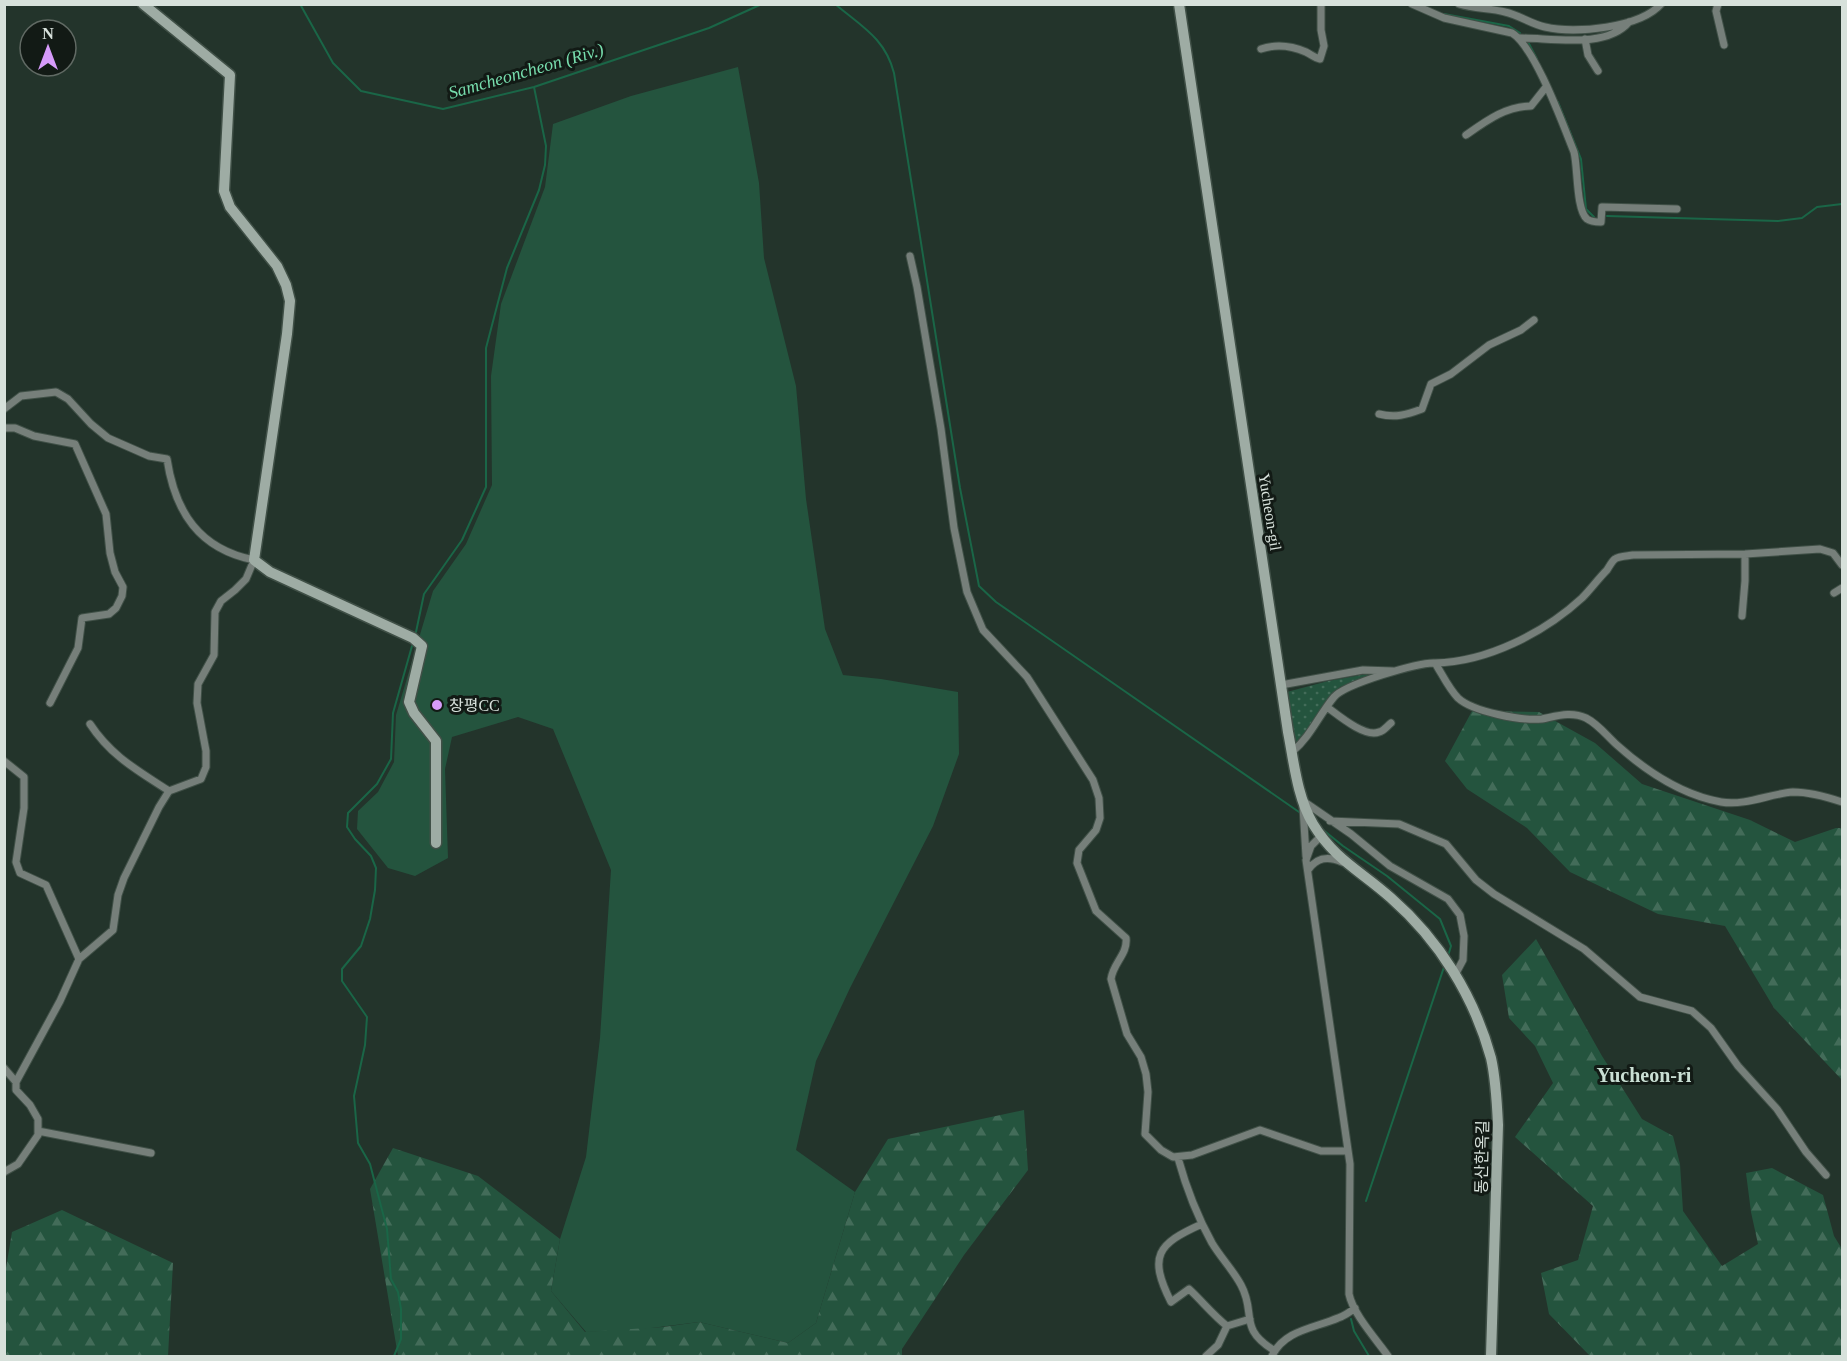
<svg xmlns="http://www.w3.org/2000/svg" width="1847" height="1361" font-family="'Times New Roman','Noto Sans KR',serif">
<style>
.grass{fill:#24543e}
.forest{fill:url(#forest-firs)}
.park{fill:url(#park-dots)}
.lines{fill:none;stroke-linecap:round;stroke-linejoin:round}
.stream{stroke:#1a6647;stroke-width:2}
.street-casing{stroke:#405047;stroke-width:9}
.secondary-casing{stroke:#405047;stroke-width:13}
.street{stroke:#767f7a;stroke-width:7}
.secondary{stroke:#9eaca4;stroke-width:10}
.poi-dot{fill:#d69bfa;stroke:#121a15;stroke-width:2}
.labels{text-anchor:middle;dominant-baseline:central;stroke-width:6;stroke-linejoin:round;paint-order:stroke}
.street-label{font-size:16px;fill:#d7e1db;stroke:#121a15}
.poi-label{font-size:16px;fill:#d7e1db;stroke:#121a15;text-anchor:start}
.water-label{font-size:18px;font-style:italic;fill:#77ddad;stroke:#121a15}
.quarter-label{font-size:20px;font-weight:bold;fill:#cadfd4;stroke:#121a15}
</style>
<defs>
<pattern id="forest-firs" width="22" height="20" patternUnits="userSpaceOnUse" patternTransform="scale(1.5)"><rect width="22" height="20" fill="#24543e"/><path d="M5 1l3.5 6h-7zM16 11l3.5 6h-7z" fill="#436c59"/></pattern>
<pattern id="park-dots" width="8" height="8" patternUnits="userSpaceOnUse" patternTransform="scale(1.5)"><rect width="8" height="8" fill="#24543e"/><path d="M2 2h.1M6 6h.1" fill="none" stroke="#436c59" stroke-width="1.8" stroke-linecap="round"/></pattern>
</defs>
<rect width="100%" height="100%" fill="#23342b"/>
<path class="grass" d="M738 67 759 183 764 258 796 386 806 499 825 629 843 675 881 679 958 692 959 754 933 826 850 988 816 1061 796 1150 855 1192 816 1323 788 1343 699 1322 628 1331 586 1332 551 1291 560 1239 586 1157 600 1038 611 870 553 729 518 717 452 737 445 769 448 858 415 876 388 868 357 829 358 811 378 792 394 762 396 715 433 591 466 544 492 485 491 376 501 304 545 187 553 124 631 96Z"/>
<path class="forest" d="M1472 711 1539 712 1595 743 1642 784 1750 820 1795 842 1836 828H1842V1080L1774 1008 1725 926 1658 914 1570 872 1527 828 1467 789 1445 761Z
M1536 939 1602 1056 1642 1119 1673 1136 1680 1164 1683 1211 1722 1266 1758 1244 1751 1212 1746 1173 1772 1168 1823 1195 1834 1236 1842 1249V1356H1590L1549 1314 1541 1273 1578 1260 1593 1206 1515 1137 1553 1083 1535 1046 1509 1018 1502 975Z
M1024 1110 1028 1170 964 1255 902 1349V1356H398L370 1189 393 1148 478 1176 560 1239 551 1291 585 1332 663 1327 699 1322 788 1343 816 1323 855 1192 888 1139Z
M62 1210 173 1263 168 1356H5V1274L12 1232Z"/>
<path class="park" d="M1367 674 1369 676 1340 687 1334 693 1305 736 1295 745 1287 692 1328 681Z"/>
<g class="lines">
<path class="stream" d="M300 4 333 63 361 91 443 109 534 87 709 28 762 4
M835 4C861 26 885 38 894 73L960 488 979 586 996 602 1299 812
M1444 14 1509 26 1520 33
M1527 40 1537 59
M1558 102 1581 159 1586 209 1594 217
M1607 216 1778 221 1802 218 1817 207 1842 204
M416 632 424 594 462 540 486 487V348L507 268 539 190 545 165 546 146 534 87
M1322 829 1343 846 1387 876 1440 919 1451 946 1448 956
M1366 1201 1445 964
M1351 1319 1354 1331 1369 1356
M394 1356 401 1339V1309L398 1292 391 1279 387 1229 370 1164 358 1143 354 1096 365 1045 367 1017 342 981V969L361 946 370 919 375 890 376 868 371 856 355 839 347 827 348 813 377 784 391 759 393 713 412 646"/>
<defs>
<path id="street" d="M1412 4 1444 18 1512 33C1535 47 1563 125 1574 152 1578 167 1576 210 1587 219 1591 222 1596 222 1601 222L1602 207 1677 209
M1459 4C1474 9 1490 8 1505 12 1519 15 1531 24 1545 27 1575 34 1640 28 1661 4
M1718 4 1716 11 1724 45
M1520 38C1552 38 1606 49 1629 22
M1585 39 1588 55 1598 71
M1261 49C1276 44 1292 46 1306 52 1312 55 1315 58 1320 59L1324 46 1321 30V4
M1466 135C1486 121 1506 106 1531 106L1546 87
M910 256 917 287 941 429 954 528 967 592 983 630 1027 677 1093 780 1099 798 1100 818 1096 830 1079 850 1077 863 1096 911 1126 938C1128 954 1113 963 1111 979L1127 1034 1141 1057 1146 1074 1148 1092 1145 1134 1161 1150 1173 1157 1192 1155 1260 1130 1321 1151H1348
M4 409 21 396 56 392 68 399 91 424 108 438 149 456 167 459C175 512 199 549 254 560L246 579 235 590 221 601 215 612 214 655 198 684 197 703 206 751V767L201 779 169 791 159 807 124 878 118 895 113 930 79 959
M1379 414C1395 418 1406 415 1422 409L1431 384 1451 374 1489 345 1521 330 1534 320
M4 428H15L34 436 75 444 106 514 110 553 115 572 123 587 122 596 116 608 109 614 82 618 78 648 50 703
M1834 593 1842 588
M1742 616 1745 581V554
M1435 663C1487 662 1544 633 1582 598 1591 589 1598 579 1607 570 1609 567 1612 561 1615 559 1619 556 1628 556 1633 555L1745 554 1820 549 1833 553 1842 565
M1281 685 1363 670 1393 671
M1327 707C1338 715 1365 738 1379 732 1384 731 1387 726 1391 723
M90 724C111 756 137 770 169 791
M1292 752C1311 736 1319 715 1334 697 1345 684 1419 662 1435 663 1442 674 1449 689 1458 698 1473 712 1522 721 1542 719 1557 716 1571 711 1586 718 1598 724 1607 736 1617 745 1646 771 1682 795 1721 802 1746 806 1769 794 1793 792 1810 792 1827 797 1842 802
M4 761 24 777V808L16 862 20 873 46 885 79 959 60 1001 16 1082V1090L30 1105 38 1119V1135L18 1164 4 1172
M1303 801 1351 834 1390 866 1448 899 1460 915 1464 936 1463 960 1455 975
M1303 807 1306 856
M1330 821 1399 824 1446 844 1476 880 1494 894 1584 949 1640 997 1692 1011 1711 1028 1738 1066 1777 1109 1806 1152 1826 1175
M1321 836 1311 846 1306 860 1350 1164 1349 1294C1353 1314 1376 1339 1388 1356
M1308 870C1317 857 1328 856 1342 862
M4 1068 16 1082
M38 1131 151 1153
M1178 1158C1186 1187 1197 1216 1212 1243 1221 1258 1233 1270 1241 1285 1257 1314 1237 1328 1275 1351
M1202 1224C1157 1244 1148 1256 1171 1302L1189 1289C1202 1301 1213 1315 1227 1326
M1206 1356 1218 1345 1227 1326 1250 1319
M1272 1356C1284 1330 1315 1328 1338 1318 1344 1316 1350 1312 1355 1308"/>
<path id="secondary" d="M143 4 230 75 224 191 230 207 277 266 286 285 290 301 287 334 254 560 270 572 413 638 422 646 409 702 414 713 436 741V843
M1179 4 1288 732C1294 762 1297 797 1313 824 1335 860 1361 871 1391 898 1439 940 1474 996 1491 1058 1496 1080 1497 1103 1498 1125L1491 1356"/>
</defs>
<use href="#street" class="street-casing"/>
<use href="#secondary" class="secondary-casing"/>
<use href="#street" class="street"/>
<use href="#secondary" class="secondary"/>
</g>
<circle class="poi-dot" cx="437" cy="705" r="6"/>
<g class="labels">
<g class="street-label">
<text transform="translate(1270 512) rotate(81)">Yucheon-gil</text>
<text transform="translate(1482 1157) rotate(-89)">동산한옥길</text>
</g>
<g class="poi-label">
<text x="449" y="705">창평CC</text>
</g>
<g class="water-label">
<text transform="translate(526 71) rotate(-16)">Samcheoncheon (Riv.)</text>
</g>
<g class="quarter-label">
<text x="1644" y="1075">Yucheon-ri</text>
</g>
</g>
<rect width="1847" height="1361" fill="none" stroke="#d7e1db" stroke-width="12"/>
<g transform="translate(48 48)"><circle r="28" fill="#121a15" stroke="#616a64" stroke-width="1.5"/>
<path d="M0-4.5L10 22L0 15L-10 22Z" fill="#d69bfa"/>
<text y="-9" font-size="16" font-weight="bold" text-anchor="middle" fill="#d7e1db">N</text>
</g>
</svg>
